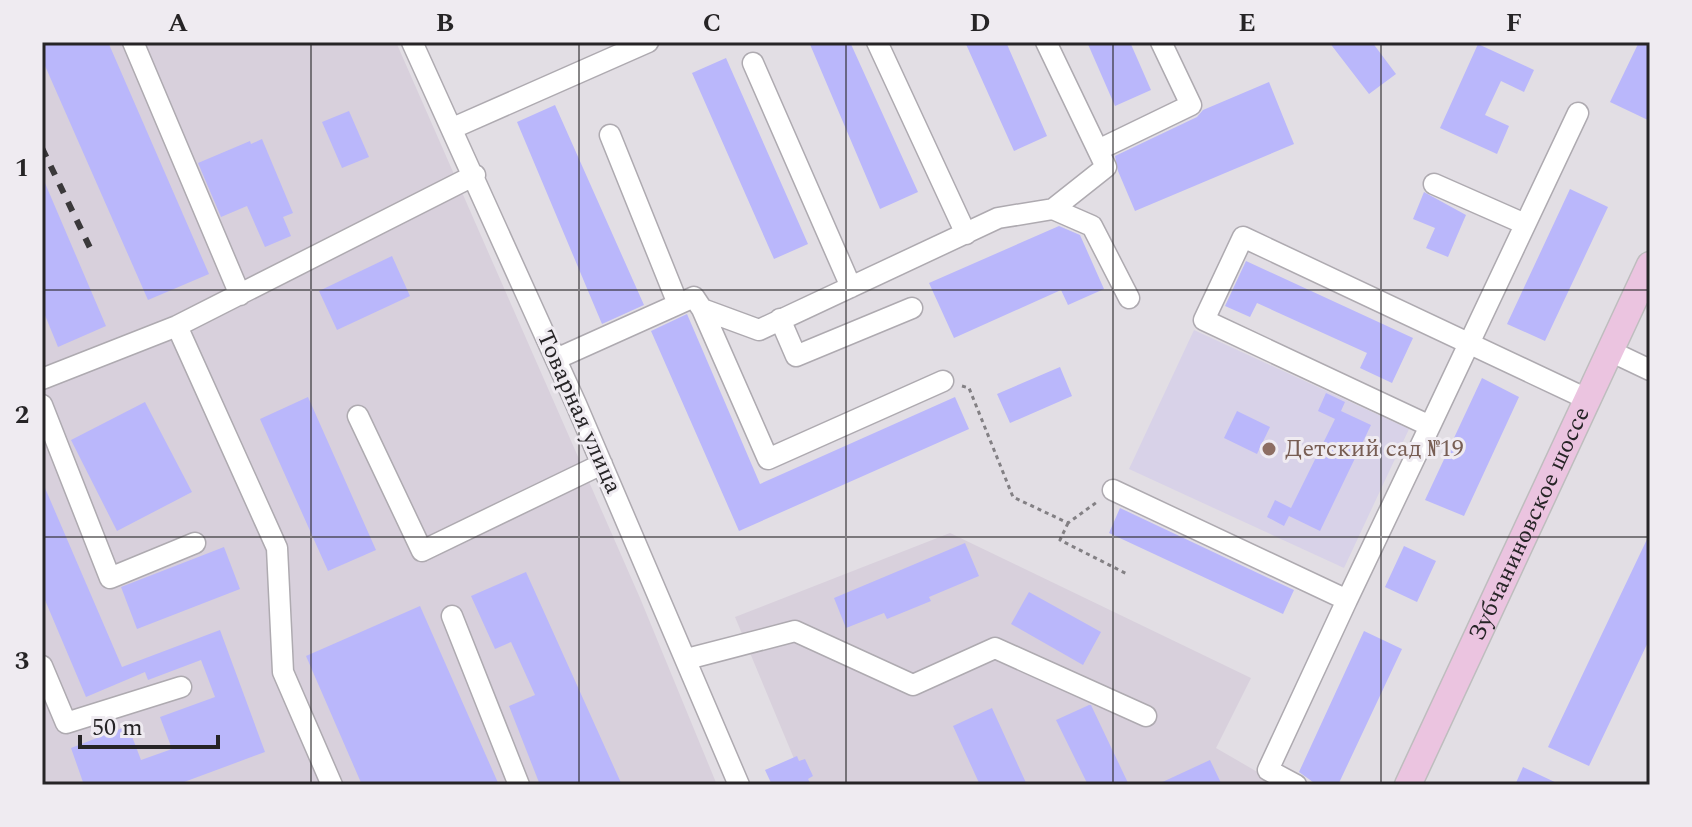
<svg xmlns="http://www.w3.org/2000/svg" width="1692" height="827" font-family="Spectral,serif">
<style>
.built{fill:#d8d0dc}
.education{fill:#d8d2e8}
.building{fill:#bab7fb}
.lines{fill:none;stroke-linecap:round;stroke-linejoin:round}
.minor-casing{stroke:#aeaab0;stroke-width:23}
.major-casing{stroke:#bebdbe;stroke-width:29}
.path{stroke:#838084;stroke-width:3;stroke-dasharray:4 4;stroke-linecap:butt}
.minor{stroke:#fff;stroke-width:20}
.major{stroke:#ebc4e0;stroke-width:26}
.rail{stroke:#3b393b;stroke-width:6;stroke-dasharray:10 10;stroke-linecap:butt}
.grid{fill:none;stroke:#262426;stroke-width:2;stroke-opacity:0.55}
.education-dot{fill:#8d6e63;stroke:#efebf1;stroke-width:3}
.labels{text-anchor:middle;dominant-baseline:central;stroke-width:6;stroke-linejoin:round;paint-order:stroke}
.street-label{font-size:24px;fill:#262426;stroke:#efebf1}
.education-label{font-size:24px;fill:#785e54;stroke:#efebf1;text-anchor:start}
.neatline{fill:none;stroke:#262426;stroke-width:3}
.grid-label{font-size:26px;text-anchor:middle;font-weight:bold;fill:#262426}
</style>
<rect width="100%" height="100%" fill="#e2dee4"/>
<path class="built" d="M42 42H396L640 598 717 785H42Z
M950 533 1251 678 1216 748 1280 785H805L735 617Z"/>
<path class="education" d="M1194 330 1409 429 1344 568 1129 469Z"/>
<path class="building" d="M42 42H108L209 274 148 300 42 59Z
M809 42H850L918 192 880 209Z
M965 42H1006L1047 136 1014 151Z
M1087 42H1130L1151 90 1115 106Z
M1329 42H1372L1396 74 1369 94Z
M1639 42H1650V121L1610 102Z
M1478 44 1534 70 1524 92 1501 81 1485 115 1509 126 1497 154 1440 128Z
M726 58 808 244 774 259 692 73Z
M1269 82 1294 144 1135 211 1118 171 1115 156 1197 117 1203 110Z
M555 105 644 305 602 324 517 122Z
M349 111 369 157 342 168 322 122Z
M262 139 293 213 283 217 291 236 265 247 247 206 221 217 198 163 250 141 251 144Z
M42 176 106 326 58 347 42 308Z
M1570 189 1608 207 1545 341 1507 324Z
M1424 192 1466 215 1448 257 1426 248 1435 228 1413 219Z
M1059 226 1080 235 1104 289 1068 305 1061 290 954 338 929 283Z
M392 256 410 296 337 330 319 291Z
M1246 261 1413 338 1392 383 1360 368 1367 353 1257 303 1250 317 1225 306Z
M687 314 760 484 955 397 969 429 739 531 651 331Z
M1060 367 1072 396 1010 423 997 394Z
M1482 378 1519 397 1464 516 1425 500Z
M1326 393 1345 402 1341 411 1371 425 1320 531 1289 516 1284 526 1267 517 1275 500 1291 508 1335 419 1318 411Z
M308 397 376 550 328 571 260 419Z
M145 402 192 492 117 531 71 440Z
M1237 411 1270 427 1257 454 1224 438Z
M42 481 122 667 220 630 265 752 176 785H84L71 748 128 726 141 760 172 749 160 717 215 697 201 660 148 680 145 672 86 697 42 593Z
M1120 508 1294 590 1283 614 1109 533Z
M1650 533V638L1589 766 1548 747Z
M965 543 979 576 929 597 931 601 887 619 884 613 846 628 834 598Z
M1404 546 1436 561 1417 602 1385 587Z
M224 547 240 589 137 629 121 587Z
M526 572 622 785H540L509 706 535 695 511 642 495 649 471 596Z
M1029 592 1101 632 1083 665 1011 624Z
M420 606 499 785H362L306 656Z
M1364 631 1402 649 1338 785H1317L1299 772Z
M1089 705H1091L1129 785H1088L1056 720Z
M992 708 1027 785H980L953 726Z
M797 756 799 761 805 759 813 776 808 779 811 785H772L765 770Z
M1210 760 1222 785H1156Z
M1523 767 1561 785H1515Z"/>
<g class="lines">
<defs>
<path id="minor" d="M133 42 240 295
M412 42 576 404 739 785
M877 42 966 234
M753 63 851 287
M1578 113C1528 218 1479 322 1430 426L1204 320 1243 237 1587 399
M453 128 648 42
M610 135 678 304
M1098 150 1191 105 1161 42
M1434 184 1525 224
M1053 209 1092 226 1129 298
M702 309 768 459 943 381
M780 319 796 356 912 308
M177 326 277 548 283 672 332 785
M1610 351 1650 370
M556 359 694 297 702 309 759 330 998 218 1053 209 1106 167 1046 42
M42 379 177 326 475 175
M42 405 110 578 195 543
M358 416 422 551 602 464
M1113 490 1347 600 1430 426
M452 616 519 785
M687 659 795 631 913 685 995 648 1146 716
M42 666 66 723 181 687
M1296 785 1268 770 1347 600"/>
<g id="major">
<path id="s1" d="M1408 785 1650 265"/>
</g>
</defs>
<use href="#minor" class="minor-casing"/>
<use href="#major" class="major-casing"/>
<path class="path" d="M962 386 969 388 1013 497 1068 523 1097 502
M1068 523 1060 540 1127 574"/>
<use href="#minor" class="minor"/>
<use href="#major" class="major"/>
<path class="rail" d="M42 148 93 254"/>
</g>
<path class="grid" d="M311 42V785M579 42V785M846 42V785M1113 42V785M1381 42V785M42 290H1650M42 537H1650"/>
<circle class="education-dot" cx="1269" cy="449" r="8"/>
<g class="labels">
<g class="street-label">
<text transform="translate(579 412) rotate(66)">Товарная улица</text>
<text stroke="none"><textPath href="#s1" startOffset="288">Зубчаниновское шоссе</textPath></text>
</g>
<g class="education-label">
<text x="1285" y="449">Детский сад №19</text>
</g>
</g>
<rect width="1692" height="827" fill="none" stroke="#efebf1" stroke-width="88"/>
<path d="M80 735v12h138v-12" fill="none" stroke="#262426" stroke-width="4"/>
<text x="92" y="735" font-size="24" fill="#262426" stroke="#efebf1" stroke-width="6" paint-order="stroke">50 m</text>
<rect x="44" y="44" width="1604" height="739" class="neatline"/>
<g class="grid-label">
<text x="178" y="31">A</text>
<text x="445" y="31">B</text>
<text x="712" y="31">C</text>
<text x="980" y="31">D</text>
<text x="1247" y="31">E</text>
<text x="1514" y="31">F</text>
<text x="22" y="176">1</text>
<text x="22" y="423">2</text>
<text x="22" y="669">3</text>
</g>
</svg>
